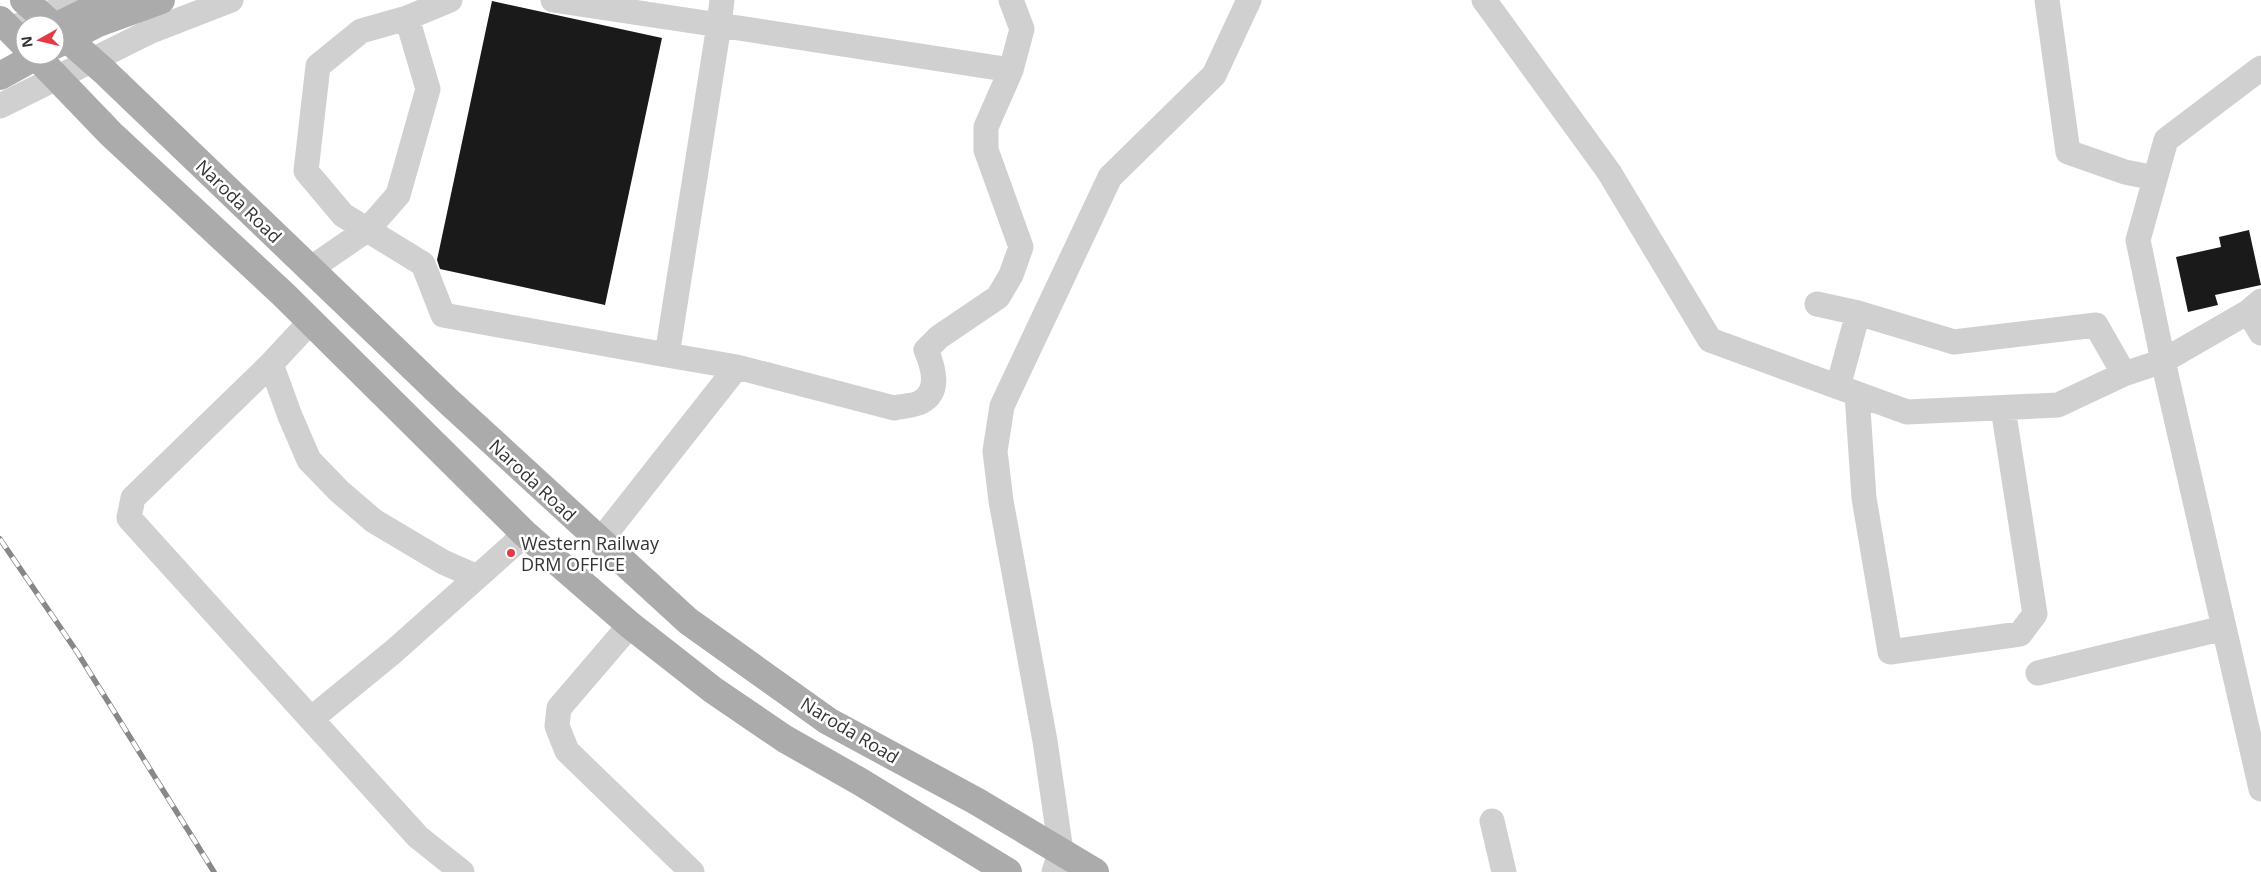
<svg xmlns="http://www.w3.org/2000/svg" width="2261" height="872" font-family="'Open Sans',sans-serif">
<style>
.building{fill:#1a1a1a}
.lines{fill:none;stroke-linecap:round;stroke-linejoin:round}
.minor{stroke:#d0d0d0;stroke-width:25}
.major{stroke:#ababab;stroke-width:28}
.rail-casing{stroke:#888;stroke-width:5.5}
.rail{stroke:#fff;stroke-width:4;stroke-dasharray:11;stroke-linecap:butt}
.major-bridge{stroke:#ababab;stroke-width:28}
.poi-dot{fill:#e63946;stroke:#fff;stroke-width:2}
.labels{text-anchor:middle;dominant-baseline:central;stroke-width:5;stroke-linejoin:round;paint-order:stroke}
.street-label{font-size:18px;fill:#333;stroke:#fff}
.poi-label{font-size:18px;fill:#333;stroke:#fff;text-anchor:start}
</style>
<rect width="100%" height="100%" fill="#fff"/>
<path class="building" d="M492 1 662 38 605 305 440 269 437 260Z
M2249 230 2261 285 2215 295 2218 305 2188 312 2176 257 2221 247 2219 237Z"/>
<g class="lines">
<path class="minor" d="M553 0 719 25 667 355 737 367
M722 0 719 25 1011 70
M1484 0 1609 172 1710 340 1907 412 2058 405 2124 374 2163 361 2248 312 2261 301
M2047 0 2068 152 2125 172 2155 178
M407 18 450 0
M10 29 81 0
M2261 68 2166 140 2138 240 2163 361 2261 789
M0 106 151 31 231 0
M310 269 368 229 398 195 428 89 407 18 361 31 318 66 306 171 343 215 423 264 443 315 667 355
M1817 304 1858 313 1954 342 2096 325 2124 374
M2248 312 2261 333
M271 364 290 416 309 460 339 491 374 521 443 562 477 577
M1838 387 1858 313
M1857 394 1864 498 1890 652 2020 634 2035 614 2003 408
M600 541 737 367 894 408C902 406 914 406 921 402 941 391 933 366 926 350L939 337 998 297 1011 275 1021 247 986 150V127L1011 70 1022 29 1011 0
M630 625 559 708 557 726 567 751 692 872
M2038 673 2224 628
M311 719 129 518 133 498 271 364 311 321
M1492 821 1504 872
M462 872 418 837 311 719 393 652 512 546 524 533
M1054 872 1061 851 1045 741 1001 501 995 451 1002 406 1110 177 1214 75 1249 0"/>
<path class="major" d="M24 0 52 25
M0 20 25 45
M55 27 110 0
M55 28 105 72 448 401 688 621 828 721 976 801 1095 872
M35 55 111 134 284 295 524 533 630 625 713 690 785 739 859 781 1008 872"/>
<defs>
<path id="rail" d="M0 539 77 652 214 872"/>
</defs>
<use href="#rail" class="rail-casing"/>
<use href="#rail" class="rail"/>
<path class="major-bridge" d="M55 45 98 23 161 0
M0 76 38 55"/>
</g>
<circle class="poi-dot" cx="511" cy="553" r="5"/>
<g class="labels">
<g class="street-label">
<text transform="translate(239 201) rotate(44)">Naroda Road</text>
<text transform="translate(533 480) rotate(43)">Naroda Road</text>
<text transform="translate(850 730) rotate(31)">Naroda Road</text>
</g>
<g class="poi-label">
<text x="521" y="543">Western Railway<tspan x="521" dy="21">DRM OFFICE</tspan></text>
</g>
</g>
<g transform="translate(40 40) rotate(262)"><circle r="24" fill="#ffffff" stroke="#adadad"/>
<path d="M0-4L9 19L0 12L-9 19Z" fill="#e63946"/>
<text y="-8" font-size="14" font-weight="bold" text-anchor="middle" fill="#333333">N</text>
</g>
</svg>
